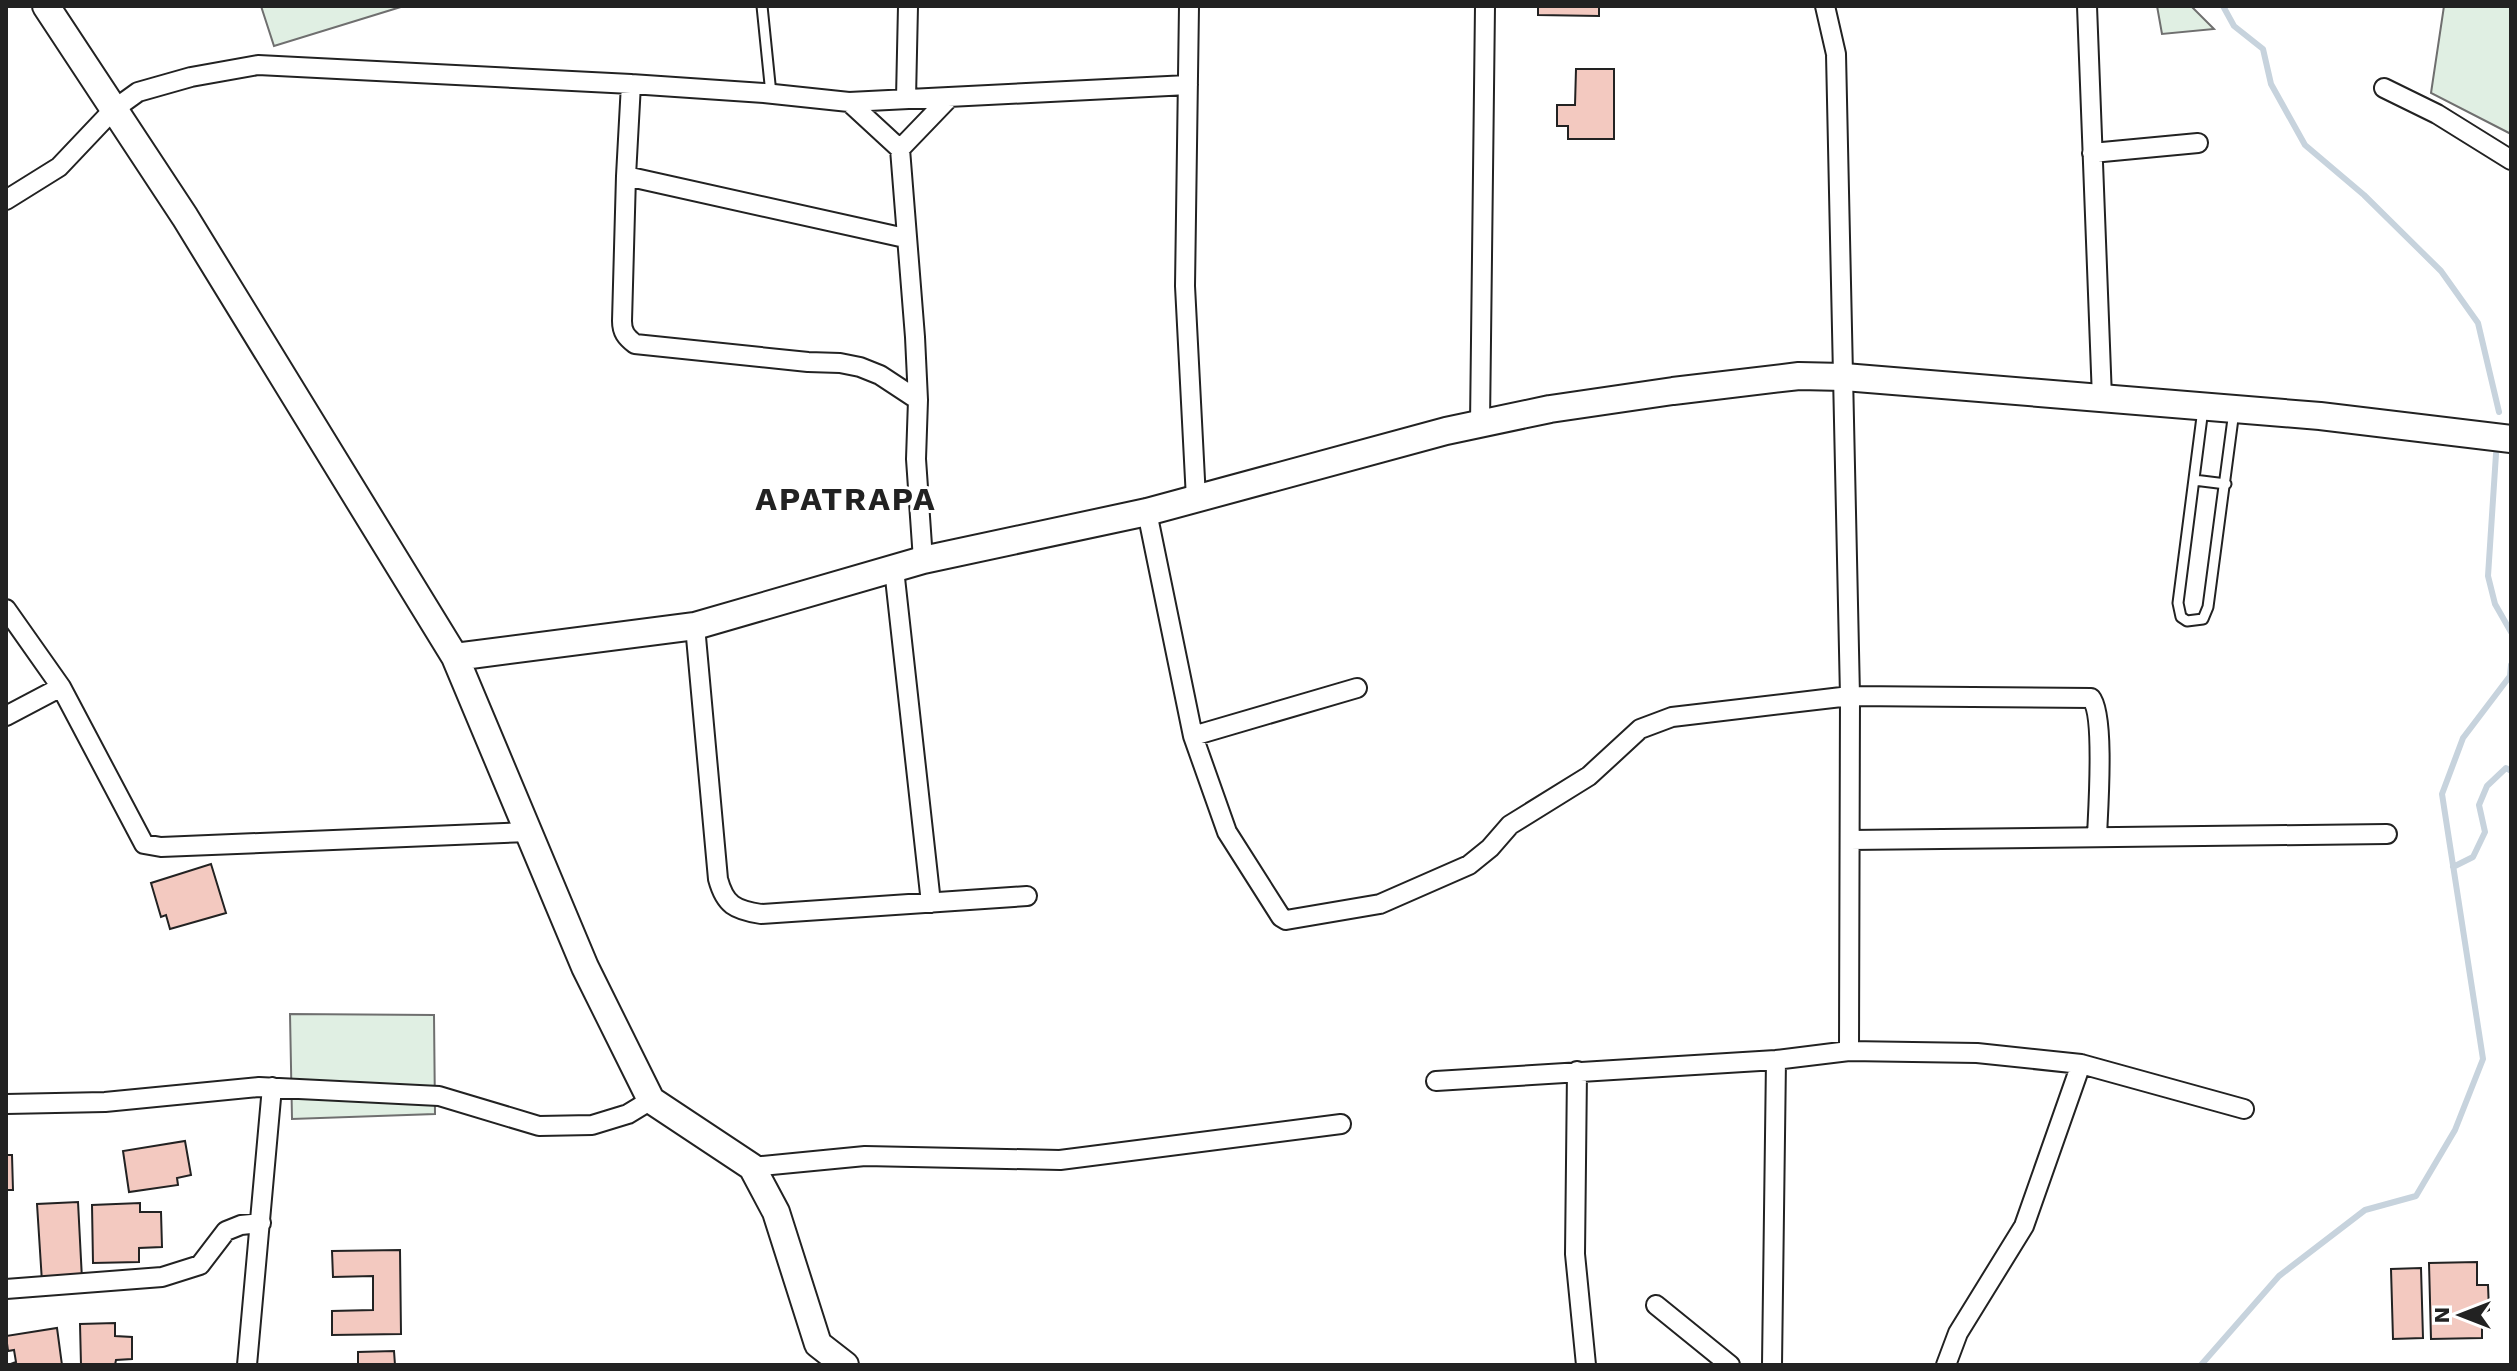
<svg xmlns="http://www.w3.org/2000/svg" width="2517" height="1371" font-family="'Work Sans',sans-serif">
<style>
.green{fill:#e0efe3;stroke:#6f6f6f;stroke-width:2}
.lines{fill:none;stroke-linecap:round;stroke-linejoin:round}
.stream{stroke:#c7d3dd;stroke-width:6}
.building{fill:#f3c9c0;stroke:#222;stroke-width:2}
.lane-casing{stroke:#222;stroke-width:13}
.street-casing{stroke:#222;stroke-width:22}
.secondary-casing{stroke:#222;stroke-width:30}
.lane{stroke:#fff;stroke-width:9}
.street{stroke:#fff;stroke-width:18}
.secondary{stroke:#fff;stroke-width:26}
.labels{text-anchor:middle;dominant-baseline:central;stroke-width:6;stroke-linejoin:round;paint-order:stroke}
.district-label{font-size:32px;font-weight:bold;letter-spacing:2px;fill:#222;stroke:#fff}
</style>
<rect width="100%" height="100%" fill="#fff"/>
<path class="green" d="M261 6H404L274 46Z
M2157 6H2191L2214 29 2162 34Z
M2444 6H2511V134L2431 93Z
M290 1014 434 1015 435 1114 292 1119Z"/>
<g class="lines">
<path class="stream" d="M2223 6 2234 26 2263 49 2271 84 2305 145 2364 195 2441 271 2478 323 2499 412
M2496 454 2488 576 2495 604 2511 632
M2453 867 2473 857 2485 832 2479 805 2487 786 2506 768 2511 771
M2201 1365 2279 1276 2365 1210 2416 1196 2455 1130 2483 1059 2442 794 2463 738 2510 676 2511 665"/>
</g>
<path class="building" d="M1538 6H1599V16L1538 15Z
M1576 69H1614V139H1568V126H1557V105H1575Z
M211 864 226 913 170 929 166 915 161 917 151 883Z
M185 1141 191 1175 177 1178 178 1185 129 1192 123 1151Z
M6 1155H12L13 1190H6Z
M78 1202 82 1279 42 1282 37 1204Z
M140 1203V1212H161L162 1247 139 1248V1262L93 1263 92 1205Z
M400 1250 401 1334 332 1335V1311L373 1310V1276L333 1277 332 1251Z
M2477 1262V1285H2488L2489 1310 2482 1313V1338L2431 1339 2429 1263Z
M2421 1268 2423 1338 2393 1339 2391 1269Z
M115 1323V1336L132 1337V1359L116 1360 115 1365H81L80 1324Z
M57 1328 62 1365H8L16 1362 14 1350 8 1351 6 1336Z
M394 1351 395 1365H358V1352Z"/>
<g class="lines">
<defs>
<path id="lane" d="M762 6 771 94
M2203 409 2178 603 2181 617 2187 621 2203 619 2208 607 2234 411
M2194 480 2226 484"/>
<path id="street" d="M1189 6 1185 286 1196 499
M1825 6 1836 54 1850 696 1849 1051
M2087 6 2102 398
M631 84 626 176 622 321C622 332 626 337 635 344L808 362 840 363 860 367 880 375 918 400
M2384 88 2437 114 2511 160
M906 98 908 6
M849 102 900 149 915 337 918 400 916 459 923 560
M900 149 950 97
M2092 153 2198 143
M626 176 905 238
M6 200 59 167 113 110 138 92 191 77 258 65 631 84 764 93 849 102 1188 85
M1480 424 1485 6
M1147 512 1193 736 1227 832 1281 917 1286 920 1380 904 1469 865 1490 848 1510 825 1589 776 1640 729 1672 717 1850 696 2091 698C2105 714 2098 811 2097 836
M894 569 931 903
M6 609 61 687 144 844 161 847 529 832
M695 626 718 879C725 905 735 910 761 914L1027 896
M6 716 61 687
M1193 736 1357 688
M1850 840 2387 834
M1577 1071 1575 1254 1586 1365
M1436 1081 1776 1060 1849 1051 1977 1053 2081 1064 2244 1109
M6 1104 105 1102 259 1087 439 1096 539 1126 592 1125 628 1114 651 1100
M752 1167 865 1156 1060 1160 1341 1124
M6 1289 162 1277 200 1265 226 1231 241 1225 261 1223
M1656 1305 1730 1365
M247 1365 272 1087
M1772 1365 1776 1060
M1946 1365 1958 1333 2024 1226 2081 1064"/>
<path id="secondary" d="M46 6 185 217 455 657 695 626 923 560 1147 512 1446 431 1550 409 1673 391 1799 376 1844 377 2320 416 2511 439
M455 657 585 967 651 1100 752 1167 776 1212 818 1344 845 1365"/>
</defs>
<use href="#lane" class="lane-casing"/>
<use href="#street" class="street-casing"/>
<use href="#secondary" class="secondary-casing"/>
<use href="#lane" class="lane"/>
<use href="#street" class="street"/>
<use href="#secondary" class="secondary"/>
</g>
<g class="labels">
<g class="district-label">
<text x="846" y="499">APATRAPA</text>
</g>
</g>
<rect width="2517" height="1371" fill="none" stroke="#222222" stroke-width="16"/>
<g transform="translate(2461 1315) rotate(270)" stroke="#ffffff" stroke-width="6" paint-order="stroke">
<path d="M0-6L14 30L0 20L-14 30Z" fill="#222222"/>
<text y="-12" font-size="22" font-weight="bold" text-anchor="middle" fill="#222222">N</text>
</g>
</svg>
